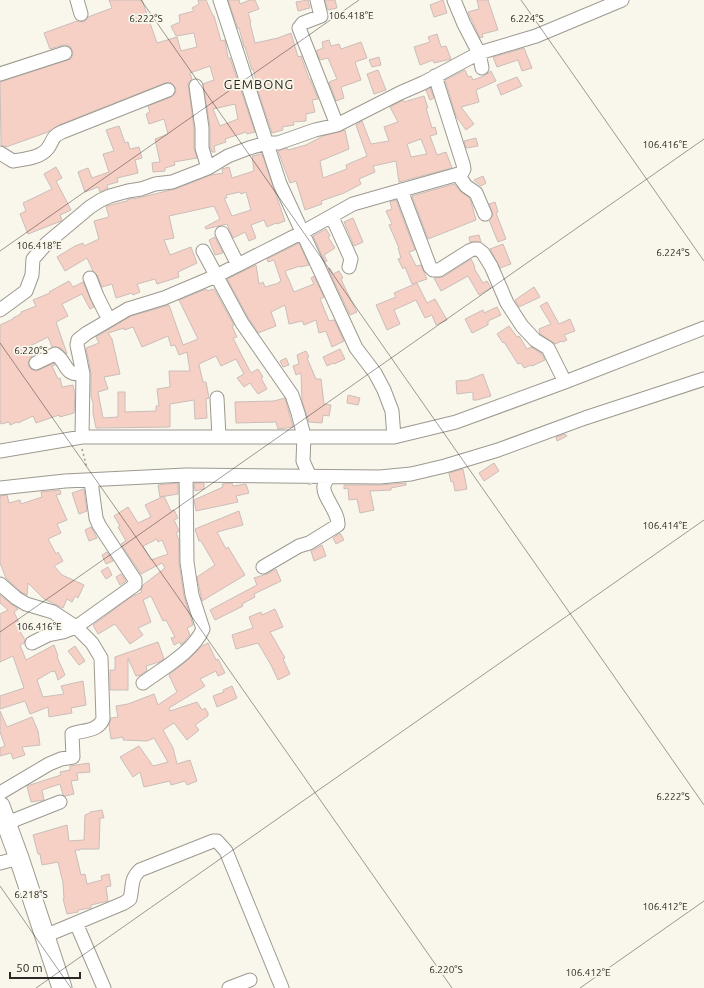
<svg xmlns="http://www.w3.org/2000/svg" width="704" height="988" font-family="Ubuntu,sans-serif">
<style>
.building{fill:#f6d0c4;stroke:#cabeba;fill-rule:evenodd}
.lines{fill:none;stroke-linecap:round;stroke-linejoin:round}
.minor-casing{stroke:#9d9990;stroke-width:15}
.highway-casing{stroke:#9d9990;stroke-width:21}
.path{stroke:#9e9b94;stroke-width:1.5;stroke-dasharray:2 3;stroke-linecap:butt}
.minor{stroke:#fff;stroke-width:13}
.highway{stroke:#fff;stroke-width:19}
.ticks{fill:none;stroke:#2a2925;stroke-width:1;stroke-opacity:0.45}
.labels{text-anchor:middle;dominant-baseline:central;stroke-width:3.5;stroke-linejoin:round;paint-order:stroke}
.quarter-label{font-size:13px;letter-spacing:1px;fill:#2a2925;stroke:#f9f6eb}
.ticks-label{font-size:10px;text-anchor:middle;fill:#2a2925;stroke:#f9f6eb;stroke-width:3.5;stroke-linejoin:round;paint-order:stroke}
</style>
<rect width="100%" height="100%" fill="#f9f6eb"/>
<path class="building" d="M109 0H142L157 43 177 37 181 51 197 47 194 33 176 36 171 26 180 22 179 15 194 11 192 8 199 4 198 0H206L213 16H214L221 41 225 40 228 58H230L255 132 247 134 246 132 225 139 226 142 214 146 215 152H212L210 147V127L203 84 214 80 210 66 190 73 192 79 188 83 194 129V148L197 158 174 162 175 165 165 168V171L153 172 152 163 160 162 155 139 168 134 164 119 149 124 146 114 150 112 148 106 171 97 174 95 176 91 175 87 170 82 165 83 59 125 48 132 6 147 1 145 0 82 71 59 73 54 71 47 67 45H63L50 49 44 33 77 21 84 22 88 17 112 8ZM235 104 238 119 220 126 213 109Z
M228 0H239L240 4 250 0H255L259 9 248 13 251 22 250 23 255 43 278 38 291 33 298 57 301 56 309 79H310L318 99 312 100 315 112 306 114V121L293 122 294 125 282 127 283 130 272 133 256 85 257 84 253 69 252 70 245 47H244L239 28 238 29Z
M308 0 310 8 298 11 296 2Z
M325 0H335L337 8 328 10Z
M443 0 447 13 434 17 430 5Z
M477 0H488L498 30 482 34 483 37 480 38 468 12 479 9Z
M437 34 441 47 446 46 451 59 434 63 433 60 420 65 414 47 430 42 428 37Z
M329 40 331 46 339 44 341 49 361 42 367 58 355 62 361 80 341 87 344 98 336 101 329 82 337 79 328 58 320 60 316 51 323 48 322 42Z
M524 48 532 68 522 71 518 60 497 67 493 57Z
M379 57 381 65 372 67 369 60Z
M378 70 386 90 374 94 367 74Z
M465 70 468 77 471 76 473 80 484 76 491 71 496 81 476 90 479 102 461 107 474 124 466 130 456 116 445 80Z
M517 77 522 86 501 95 497 85Z
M430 88 434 98 430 100 426 90Z
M424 96 428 108H426L432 128 435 127 437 134 430 136 437 155 446 152 452 168 399 182 396 161 373 166 375 172 359 179 361 184 344 193 321 201 322 204 305 210 296 181 290 183 278 151 287 148 288 150 306 145 323 136 345 130 349 149 320 161 323 178 347 169 346 165 367 156 356 125 362 121 371 144 389 141 384 127 398 122 390 107 403 100 404 102ZM421 139 427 154 411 157 407 144Z
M119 126 125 143 128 142 130 149 139 147 142 158 135 160 138 173 117 178 118 182 107 185 108 188 100 192 98 187 85 192 78 172 88 168 92 178 109 172 103 154 114 151 106 130Z
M476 138 478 146 466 148 464 141Z
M262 154 285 221 277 224 276 223 267 227 264 220 251 225 256 238 249 241 245 232 233 238 227 224 206 229 205 227 220 219 214 206 169 216 174 238 164 240 170 255 191 247 197 263 178 272 179 277 157 284 155 279 137 284 140 292 133 295 132 293 116 298 112 284 102 287 97 275 93 271 87 258 65 271 57 257 75 246 83 243 84 246 99 239 94 221 109 217 106 206 127 201V200L130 199 134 198V199L175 189 211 175 223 173 222 169 229 167 232 178 254 171 252 156ZM240 192 241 194 246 192 251 210 232 216 224 198H227L226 195Z
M56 167 62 178 56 181 71 210 60 215 62 220 61 221 28 234 20 214 26 211 23 203 52 189 44 174Z
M483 176 486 183 481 186 474 180Z
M454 184 461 192 470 198 476 220 428 239 412 196Z
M396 200 415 250 409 252 416 266 421 265 427 279 412 284 405 267 403 269 398 259 401 258 398 248H399L389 225 392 224 386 211 392 209 390 202Z
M495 202 498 212 496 213 506 239 498 242 489 220 493 215 489 204Z
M353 218 363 242 354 246 344 222Z
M326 229 330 236 328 237 335 248 324 255 327 261 325 262 313 236Z
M479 235 481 242H470L469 237Z
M215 237 223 253 215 255 209 240Z
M299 243 309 265 300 267V266L285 271 294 292 314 284 311 278 314 276 324 297 320 299 329 321 334 320 344 341 332 347 326 331 319 333 316 320 304 325 302 321 289 324 285 305 271 312 276 326 258 333 249 319 227 279 256 265 259 284 263 282 265 287 279 283V282L281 281 274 260 268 262 267 259Z
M503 244 511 264 500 268 490 249Z
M471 259 475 267 474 268 483 283 487 281 491 288 479 295 468 276 441 291 434 278 443 277Z
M330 268 333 274 339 271 343 278 341 279 346 290 357 312 350 315 328 269Z
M69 281 73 287 83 282 94 307 90 309 82 294 62 304 68 316 56 322 67 354 60 348 52 347 48 337 26 348 32 356 28 362 29 366 31 369 35 371 39 370 54 363 55 365 52 366 58 379 60 378 62 387 73 385 75 394 74 413 60 417 59 415 36 423 33 416 18 423 17 422 10 425 9 422 1 424 0 420V325L13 319V318L21 314V312L36 306 33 300 50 293 49 292Z
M417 283 427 303 435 299 447 320 436 325 432 315 425 318 416 300 394 310 400 324 387 330 376 305 396 297 394 293Z
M534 287 540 297 519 307 515 300Z
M206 289 207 291 214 289 234 325 232 326 237 337 233 338 240 352 251 373 258 369 263 377 261 378 267 389 258 394 250 383 244 387 237 378 244 374 236 359 221 366 216 356 199 364V365L203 382H206L209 398 206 399 207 418 195 419 194 400 170 404V427L96 428 93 413V403L91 396V373L86 348 99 343 96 337 131 316 169 305 183 345 198 339 179 300ZM133 327 142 347 168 336 171 346 175 345 179 355 187 352 190 371H169L170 387 157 389 159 406H156V411L125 412V392H118V417L103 418 98 392 108 389 104 377 120 374 112 339 108 333 124 328V330Z
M547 302 559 324 570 319 575 331 564 335 567 340 563 342 562 341 555 344 540 334 539 329 551 324 540 306Z
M497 307 501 315 488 321V325L472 333 465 319 483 310 484 313Z
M509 326 517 337 519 336 527 349 531 347 542 354 545 360 532 366 531 365 524 368 521 363 518 364 504 342 503 343 497 334Z
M340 349 345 359 334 364 333 363 327 366 323 357Z
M306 351 309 357 307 358 316 379H321L324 404 331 405 329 416 323 415 322 423 309 422 302 401 301 373 296 375 293 366 299 364 297 355Z
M286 358 289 365 283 367 280 361Z
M483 374 491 396 477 400H473V392L457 394 456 381 468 380Z
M348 395 360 398 358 405 347 403Z
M285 398 293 427 278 429 276 422 236 423 235 402 274 401Z
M565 434 567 436 557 441 556 437Z
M494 463 499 471 484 481 479 473Z
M463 469 467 489 455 491 453 481 451 482 449 473Z
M178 483V494L160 497 158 485Z
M194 483H204V489L195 491Z
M232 483 233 486 246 484 249 493 236 496 238 502 196 511 194 500 223 487 222 484Z
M406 483V485L391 488V490L370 491 374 510 360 513 357 499 349 500 348 488 344 489V485H380Z
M84 489 87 511 79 514 72 493Z
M60 490 61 494 56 495 67 520 57 524 61 533 48 539 56 554 58 552 63 561 54 566 62 575 84 585 78 598 75 596 72 602 67 599 63 608 44 599 28 583 27 595 21 592 6 578 0 563V496L7 495 9 503 20 500 21 504 42 497 41 492Z
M164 496 171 511 174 510 178 518 174 520 179 531 176 533 179 540V563L184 596 193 625 187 628 190 635 181 645 180 642 174 645 171 638 175 637 166 620 163 621 151 596 143 600 151 622 138 628 143 635 130 644 115 624 98 634 93 625 131 597 142 592 141 590 143 585 165 568 162 563 141 574 121 544 126 541 118 527 120 526 114 516 128 507 138 523 151 517 145 505ZM157 539 158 542 162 540 168 554 151 560 143 546Z
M239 511 243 525 217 532 226 549 228 547 245 575 202 601 197 577 215 565 201 541H199L195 529Z
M91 527 97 538 89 541 85 530Z
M340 533 344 540 336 544 333 538Z
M322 545 326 556 314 561 311 551Z
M107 552 113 561 106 564 102 555Z
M108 567 112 575 106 579 101 571Z
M276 569 281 581 254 594 255 597 242 604 243 606 215 620 210 610 257 585 254 578 267 574Z
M121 574 126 581 120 585 116 577Z
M0 595 18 609 14 612 20 625 17 626 25 640 24 643 20 645 26 660 54 645 58 656 57 657 65 675 58 680 55 671 53 672 52 671 37 680 43 697 64 694 61 686 83 681 86 705 71 708 72 713 49 717 48 707 30 714 25 701 0 709V696L24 688 13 656 0 662V614L8 610 0 603Z
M275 609 283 627 270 632 285 658 283 659 290 674 278 680 271 665 258 643 236 649 232 635 253 628 249 617 261 612 262 615Z
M158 642 164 659 159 662 146 666 147 670 141 675 136 676 128 658V690H110V670H115V657Z
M208 643 216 660 218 659 225 673 218 676 216 671 200 679 205 686 169 708 170 711 197 702 202 710 205 708 208 713V716L195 725 199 730 187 740 174 723 163 730 173 748 177 764 190 760 197 781 187 785 185 781 171 785 170 781 144 787 140 772 133 777 120 757 139 746 153 766 168 762 154 738 147 741 123 740V737L111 739 109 725 111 718 118 717 116 706 128 704 154 694 158 705 177 692 169 675 190 658 202 646Z
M75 646 85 661 79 665 68 651Z
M232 686 237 698 217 707 213 696 224 692 223 690Z
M0 711 7 727 32 717 38 731 40 745 22 747 25 755 13 759 11 753 0 756V748L5 746 0 732Z
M89 763 90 772 77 773 78 780 71 781 74 794 65 796 63 795 60 784 42 790 44 800 31 802 27 786 61 775 60 772 70 770V766Z
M102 810 104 818H100L99 849H80V850H75L81 875 85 874 87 884 102 880 101 876 109 874 111 886 106 887 108 901 91 905V908L78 910V912L67 914 63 899H64L63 883 58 862 42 865 40 854H38L33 835 67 825 69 841 84 840 85 815 90 813V812Z"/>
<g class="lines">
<defs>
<path id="minor" d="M77 0 81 14
M220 0 280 184 356 348 375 373 384 390 392 411 394 437
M317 0 321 16 303 23 299 28 337 125
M454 0 464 24 479 53 482 68
M0 74 65 53
M196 86 202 128V148L208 168
M0 153 13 161C24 159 41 158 48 148 54 140 51 137 62 132L168 90
M458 175 466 186 476 193 485 214
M401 190 430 267 433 270H439L469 251 474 249H478L483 253 491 266 507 303 522 326 535 340 548 348 565 382
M332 217 351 259 349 267
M222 233 238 265
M203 251 242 323 292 395 298 413 304 436 303 461 310 477
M90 278 97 296 109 320
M0 310 26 291 32 275 33 259 47 243 90 207 101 200 110 196 128 191 141 189 155 184 172 182 208 168 228 156 249 148 267 143H278L315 130 337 125 400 93 423 83 479 53 536 36 622 0
M36 363 55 354C68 362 63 376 83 374
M217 398 219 437
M82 437 83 374 77 345 78 340 87 333 128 309 164 298 216 276 303 232 353 204 462 173 464 169 463 164 435 76
M0 451 82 437H394L456 422 565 382 704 328
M0 488 65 481 186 475 380 477 411 474 445 466 498 450 585 418 704 379
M263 567 299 546 309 543 338 525C339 512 322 496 324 486 325 483 327 479 329 477
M0 584 16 598 26 604 53 612 76 627 135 585V580L99 525 96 518 91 481
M143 683C163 668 193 652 203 629L192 595 187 562 186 475
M0 793 49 764 61 759 73 757 72 734C82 730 98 732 103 719L101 658 92 643 76 627 63 632 48 635 32 643
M7 823 60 802
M0 863 19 858
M76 923 104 988
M45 936 124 903 130 899C133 887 130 879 140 870L213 841H217L226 851 282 988
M229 988 250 980"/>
<path id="highway" d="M0 806 19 858 62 988"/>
</defs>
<use href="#minor" class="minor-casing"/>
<use href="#highway" class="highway-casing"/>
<path class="path" d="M82 449 87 468"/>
<use href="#minor" class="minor"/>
<use href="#highway" class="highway"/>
</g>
<path class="ticks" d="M141 0 704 805M521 0 704 261M0 251 359 0M0 343 452 988M0 632 704 139M0 886 71 988M36 988 704 520M580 988 704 901"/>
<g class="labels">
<g class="quarter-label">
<text x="259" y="84">GEMBONG</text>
</g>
</g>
<g class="ticks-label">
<text x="351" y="19">106.418°E</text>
<text x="527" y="22">6.224°S</text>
<text x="146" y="22">6.222°S</text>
<text x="665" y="148">106.416°E</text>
<text x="39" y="249">106.418°E</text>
<text x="673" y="256">6.224°S</text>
<text x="31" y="354">6.220°S</text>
<text x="665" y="529">106.414°E</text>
<text x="39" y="630">106.416°E</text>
<text x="673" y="800">6.222°S</text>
<text x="31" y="898">6.218°S</text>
<text x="665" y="910">106.412°E</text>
<text x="446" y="973">6.220°S</text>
<text x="588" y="976">106.412°E</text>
</g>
<path d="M10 972v6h70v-6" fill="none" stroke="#2a2925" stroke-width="2"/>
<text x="16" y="972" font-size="12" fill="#2a2925" stroke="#f9f6eb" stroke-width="3" paint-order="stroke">50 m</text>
</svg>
